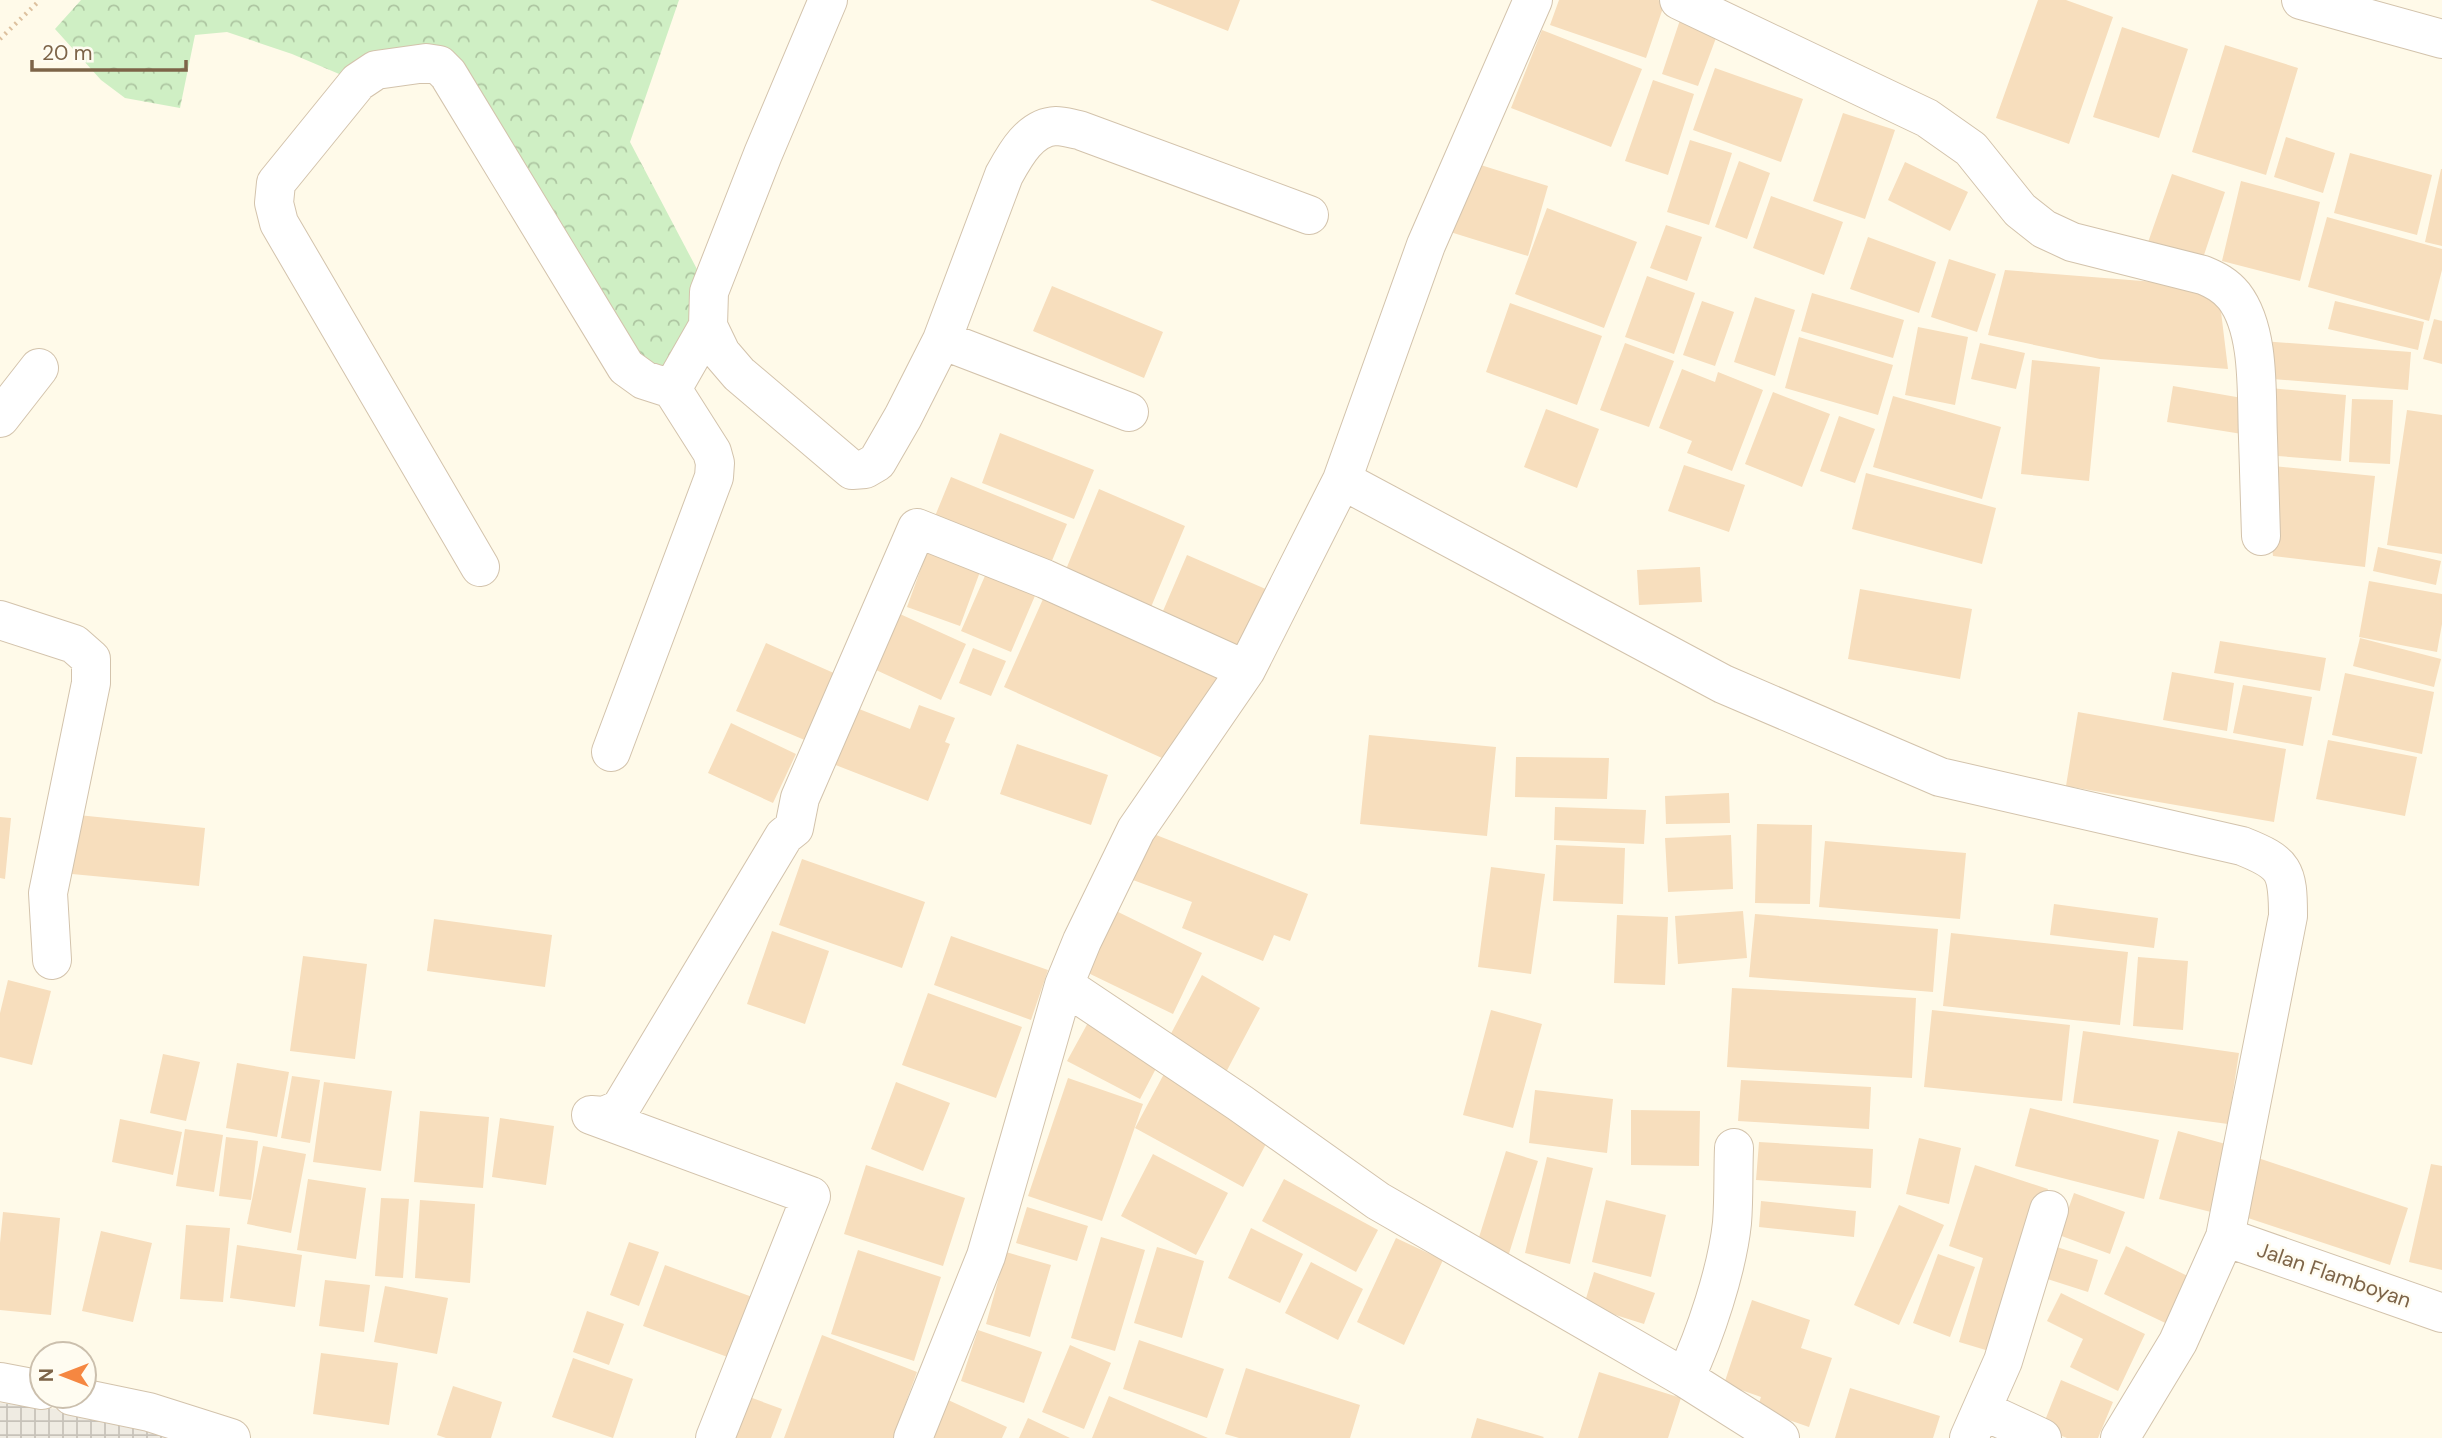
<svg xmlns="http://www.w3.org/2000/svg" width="2442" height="1438" font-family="'DM Sans',sans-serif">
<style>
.industrial{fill:url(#industrial-grid)}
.forest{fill:url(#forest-crowns)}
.building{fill:#f7debd}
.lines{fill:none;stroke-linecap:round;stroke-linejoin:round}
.minor-casing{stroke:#d3c3ac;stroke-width:40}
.path{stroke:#ddc19f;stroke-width:4.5;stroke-dasharray:2 5;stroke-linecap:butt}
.minor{stroke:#fff;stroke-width:38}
.labels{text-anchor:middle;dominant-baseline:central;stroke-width:5;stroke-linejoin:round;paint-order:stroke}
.street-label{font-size:21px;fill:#7d6448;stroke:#fffcf1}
</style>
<defs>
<pattern id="industrial-grid" width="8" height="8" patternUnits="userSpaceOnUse" patternTransform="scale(1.75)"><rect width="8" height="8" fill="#efebe2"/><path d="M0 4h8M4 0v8" fill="none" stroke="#c7c2b9"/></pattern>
<pattern id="forest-crowns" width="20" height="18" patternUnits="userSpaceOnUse" patternTransform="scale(1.75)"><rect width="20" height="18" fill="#cfefc4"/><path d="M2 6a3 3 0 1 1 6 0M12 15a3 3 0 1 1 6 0" fill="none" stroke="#adc5a1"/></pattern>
</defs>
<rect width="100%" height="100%" fill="#fffae9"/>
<path class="industrial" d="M0 1403 117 1415 177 1438H0Z"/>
<path class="forest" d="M81 0H679L630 142 709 292 672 389 644 380 448 75 358 82 292 54 227 32 195 35 180 108 125 98 101 80 55 29Z"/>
<path class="building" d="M1150 0H1240L1228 31Z
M1559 0H1658L1665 2 1646 58 1550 25Z
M2038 0H2066L2113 17 2069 144 1996 118Z
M1681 17 1719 30 1698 86 1662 74Z
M2122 27 2188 49 2159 138 2093 117Z
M1542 30 1642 69 1611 147 1511 108Z
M2225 45 2298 68 2266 175 2192 152Z
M1715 68 1803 99 1781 162 1693 130Z
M1653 80 1694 94 1668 175 1625 161Z
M1843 113 1895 130 1865 219 1813 201Z
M2286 137 2335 153 2323 193 2274 177Z
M1690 140 1732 153 1709 225 1667 212Z
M2350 153 2432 175 2417 235 2334 213Z
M1468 161 1548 186 1528 256 1447 231Z
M1739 161 1770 173 1747 239 1715 227Z
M1905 162 1968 192 1950 231 1888 200Z
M2441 169H2442V246L2425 242Z
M2172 174 2225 192 2200 267 2146 248Z
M2241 181 2320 202 2300 281 2222 261Z
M1771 196 1843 222 1824 275 1753 248Z
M1547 208 1637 242 1604 328 1515 294Z
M2327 217 2442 249V270L2429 321 2308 287Z
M1666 225 1702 237 1687 281 1650 268Z
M1868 237 1936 262 1919 313 1850 289Z
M1949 259 1996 274 1977 332 1931 317Z
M2005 270 2218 287 2228 369 2100 359 1988 335Z
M1647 276 1695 293 1674 354 1625 337Z
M1052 286 1163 332 1144 378 1033 331Z
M1812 293 1904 320 1893 358 1801 331Z
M1755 297 1795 310 1775 376 1734 362Z
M1702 301 1734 312 1715 366 1683 355Z
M2335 301 2424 322 2418 350 2328 329Z
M1510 303 1602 336 1577 405 1486 372Z
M2434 319 2442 321V364L2423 359Z
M1918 327 1968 337 1955 405 1905 395Z
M1799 337 1893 365 1878 415 1785 388Z
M2262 341 2411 352 2408 390 2260 378Z
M1625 343 1674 361 1649 427 1600 410Z
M1980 343 2025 353 2016 389 1971 379Z
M2032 360 2100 367 2089 481 2021 474Z
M1682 369 1715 382 1718 372 1763 390 1732 471 1687 453 1692 441 1659 428Z
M2173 386 2248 399 2242 434 2167 422Z
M2270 388 2346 395 2341 461 2264 455Z
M1773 392 1830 414 1802 487 1745 464Z
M1893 396 2001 427 1982 499 1873 467Z
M2352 399 2393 400 2390 464 2349 462Z
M1546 409 1599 429 1577 488 1524 467Z
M2407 410 2442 415V554L2387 545Z
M1839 416 1875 429 1855 483 1820 471Z
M1000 433 1094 470 1074 519 982 483Z
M1684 465 1745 485 1729 532 1668 511Z
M2263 465 2375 476 2365 567 2273 556Z
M1866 473 1996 508 1982 564 1852 529Z
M951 477 1067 524 1047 573 931 526Z
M1099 489 1185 526 1146 619 1060 584Z
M931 541 984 561 960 626 907 607Z
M2378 547 2441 561 2436 585 2373 571Z
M1187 555 1275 593 1246 663 1157 625Z
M991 562 1040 584 1011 652 961 631Z
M1700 567 1702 602 1639 605 1637 570Z
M2369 581 2442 594V624L2437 652 2359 637Z
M1860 589 1972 609 1960 679 1848 659Z
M1047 590 1233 672 1162 758 1004 687Z
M900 614 966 644 941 700 876 670Z
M2360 638 2441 659 2434 687 2353 666Z
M2220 641 2326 658 2320 691 2214 673Z
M766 643 836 674 807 741 736 711Z
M973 648 1006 661 991 696 959 683Z
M2172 672 2234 683 2227 731 2163 720Z
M2345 673 2434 692 2422 754 2332 735Z
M2243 685 2312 697 2303 746 2233 733Z
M919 705 955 718 945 742 950 744 928 801 833 764 854 707 910 729Z
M2078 712 2286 749 2274 822 2066 786Z
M731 723 796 754 773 803 708 773Z
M1369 735 1496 747 1487 836 1360 824Z
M2328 740 2417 757 2405 816 2316 799Z
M1017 744 1108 775 1091 825 1000 794Z
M1516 757 1609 758 1607 799 1515 797Z
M1729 793 1730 823 1666 824 1665 796Z
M1555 807 1646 810 1644 844 1554 840Z
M78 815 205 828 199 886 72 874Z
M0 817 11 818 5 879 0 878Z
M1757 824 1812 825 1810 904 1755 903Z
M1151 833 1308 894 1290 941 1274 935 1263 961 1182 928 1192 902 1133 880Z
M1731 835 1733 889 1668 892 1665 838Z
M1825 841 1966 853 1960 919 1819 907Z
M1556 845 1625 848 1623 904 1553 901Z
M802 859 925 902 902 968 779 925Z
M1491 867 1545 874 1531 974 1478 967Z
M2054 904 2158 918 2154 948 2050 935Z
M1112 909 1202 953 1173 1014 1084 971Z
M1743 911 1747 958 1678 964 1675 916Z
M1755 914 1938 929 1933 992 1749 977Z
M1617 915 1668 917 1665 985 1614 983Z
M434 919 552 935 545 987 427 971Z
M772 931 829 951 805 1024 747 1004Z
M1951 933 2128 952 2120 1025 1943 1006Z
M951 936 1048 970 1031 1020 934 985Z
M303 956 367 964 355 1059 290 1051Z
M2138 957 2188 961 2183 1030 2133 1026Z
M1202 975 1260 1008 1224 1076 1166 1043Z
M8 980 51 991 32 1065 0 1057V1013Z
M1732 988 1916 998 1912 1078 1727 1067Z
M928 993 1022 1027 996 1098 902 1065Z
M1491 1010 1542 1024 1513 1128 1463 1115Z
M1932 1010 2070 1025 2062 1101 1924 1087Z
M1090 1019 1162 1057 1140 1099 1067 1061Z
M2083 1031 2239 1053 2228 1124 2073 1103Z
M163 1054 200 1062 186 1121 150 1113Z
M237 1063 289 1072 277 1137 226 1128Z
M1165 1072 1273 1131 1243 1187 1135 1128Z
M292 1076 320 1080 310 1143 281 1138Z
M1068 1078 1143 1104 1102 1221 1028 1196Z
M1741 1080 1871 1087 1869 1129 1738 1121Z
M324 1082 392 1091 381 1171 313 1162Z
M896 1082 950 1103 923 1171 871 1149Z
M1535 1090 1613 1099 1607 1153 1529 1143Z
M2030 1108 2159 1140 2144 1199 2015 1166Z
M1631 1110 1700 1111 1699 1166 1631 1165Z
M420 1111 489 1117 483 1188 414 1182Z
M500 1118 554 1126 546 1185 492 1177Z
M120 1119 182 1132 173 1175 112 1162Z
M185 1129 223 1135 214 1192 176 1186Z
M2178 1131 2233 1146 2215 1213 2159 1199Z
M226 1137 258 1141 251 1200 219 1196Z
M1919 1138 1961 1148 1949 1204 1906 1194Z
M1759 1142 1873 1149 1871 1188 1756 1180Z
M263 1146 306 1154 291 1233 247 1224Z
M1506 1151 1538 1161 1507 1260 1475 1250Z
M1153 1154 1228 1193 1196 1255 1121 1216Z
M2252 1156 2408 1208 2390 1265 2233 1213Z
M1547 1157 1593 1168 1570 1264 1525 1253Z
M2431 1164 2442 1166V1270L2409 1262Z
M866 1165 965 1198 943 1266 844 1234Z
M1975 1165 2048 1189 1999 1354 1959 1342 1983 1258 1949 1246Z
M308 1179 366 1188 356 1259 297 1250Z
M1284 1179 1378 1230 1356 1272 1262 1221Z
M2074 1193 2125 1212 2110 1254 2059 1235Z
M381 1198 409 1199 403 1278 375 1276Z
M420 1200 475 1204 470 1283 415 1278Z
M1606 1200 1666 1215 1651 1277 1592 1262Z
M1761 1201 1856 1211 1854 1237 1759 1227Z
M1899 1205 1944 1225 1899 1325 1854 1305Z
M1027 1207 1088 1226 1077 1261 1016 1243Z
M3 1212 60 1218 51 1315 0 1310V1243Z
M186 1225 230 1228 223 1302 180 1299Z
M1251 1228 1303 1254 1280 1303 1228 1278Z
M101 1231 152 1243 133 1322 82 1311Z
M1101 1237 1145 1250 1115 1351 1071 1338Z
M1396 1238 1443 1260 1404 1345 1357 1322Z
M629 1242 659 1252 639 1306 610 1295Z
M2047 1244 2098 1260 2088 1292 2038 1276Z
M237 1245 302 1255 295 1307 230 1298Z
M2126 1246 2198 1281 2176 1328 2104 1294Z
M1157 1247 1204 1261 1182 1338 1134 1323Z
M858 1250 941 1277 914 1361 831 1334Z
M1006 1252 1051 1265 1030 1337 986 1324Z
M1938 1254 1975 1267 1950 1337 1913 1323Z
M1311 1262 1363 1289 1338 1340 1285 1313Z
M665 1265 755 1298 733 1359 643 1326Z
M1594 1272 1655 1293 1644 1324 1584 1305Z
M325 1280 370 1285 364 1332 319 1326Z
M385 1286 448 1298 437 1354 374 1342Z
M2061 1293 2145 1334 2118 1391 2070 1367 2083 1339 2047 1321Z
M1752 1300 1810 1320 1801 1348 1832 1358 1809 1427 1757 1409 1761 1397 1724 1384Z
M587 1311 624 1324 609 1365 573 1352Z
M978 1330 1042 1352 1024 1403 961 1381Z
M822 1335 917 1372 893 1438H784Z
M1139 1340 1224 1369 1207 1418 1123 1389Z
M1070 1345 1111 1363 1084 1429 1042 1412Z
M321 1353 398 1363 389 1425 313 1414Z
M573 1358 633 1379 613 1438 552 1417Z
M1246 1368 1360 1405 1350 1438H1239L1225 1434Z
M1599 1372 1681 1398 1668 1438H1578Z
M2061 1380 2113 1402 2098 1438H2067L2042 1428Z
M453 1386 502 1402 491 1438H446L437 1435Z
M1850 1388 1940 1416 1933 1438H1835Z
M744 1395 782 1409 771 1438H729Z
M1109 1396 1208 1438H1092Z
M946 1399 1007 1427 1002 1438H928Z
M1028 1418 1070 1438H1019Z
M1477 1418 1544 1437 1543 1438H1471Z"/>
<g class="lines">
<defs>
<path id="minor" d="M828 0 763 154 709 292 708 326 721 353 739 374 852 470 865 469 877 462 903 417 942 340 1004 175C1015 155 1030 127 1056 126 1064 126 1072 129 1079 130L1309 215
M1679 0 1927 118 1971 149 2020 210 2044 229 2072 242 2203 275C2215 280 2225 285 2234 296 2261 331 2256 396 2258 438 2259 471 2260 503 2261 536
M2301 0 2442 39
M942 340 1129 412
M0 418 39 368
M1342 480 1723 684 1940 777 2242 846C2285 863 2288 870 2288 916L2225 1237 2178 1342 2120 1438
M480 567 279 223 274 203 276 183 358 82 376 70 426 63 439 65 448 74 626 367 644 380 672 389 708 326
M0 620 74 644 91 659V683L48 893 52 960
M611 752 714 477 715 463 712 452 672 389
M1064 985 1240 1103 1378 1201 1685 1378 1780 1438
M2225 1237 2442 1313
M1685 1378C1705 1336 1727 1270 1732 1223 1734 1198 1733 1173 1734 1148
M0 1382 42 1390
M72 1396 149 1412 231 1438
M1982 1410 2042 1438
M715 1438 811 1196 591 1115 604 1116 620 1109 784 836 794 828 800 798 917 528 1045 579 1246 670
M913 1438 986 1256 1064 985 1082 941 1136 830 1246 670 1342 480 1426 245 1533 0
M1969 1438 2003 1361 2049 1210"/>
</defs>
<use href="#minor" class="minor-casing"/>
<path class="path" d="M0 39 40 0"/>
<use href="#minor" class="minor"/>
</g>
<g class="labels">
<g class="street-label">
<text transform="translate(2334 1275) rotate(19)">Jalan Flamboyan</text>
</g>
</g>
<g transform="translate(63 1375) rotate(270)"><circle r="33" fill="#fffcf1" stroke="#cbbfad" stroke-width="2"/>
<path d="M0-5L12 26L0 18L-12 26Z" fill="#f58741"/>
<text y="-10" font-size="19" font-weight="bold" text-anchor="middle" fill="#7d6448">N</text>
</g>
<path d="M32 60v10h154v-10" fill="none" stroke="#7d6448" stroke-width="3.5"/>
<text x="42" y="60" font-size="21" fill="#7d6448" stroke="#fffcf1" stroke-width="5" paint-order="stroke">20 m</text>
</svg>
